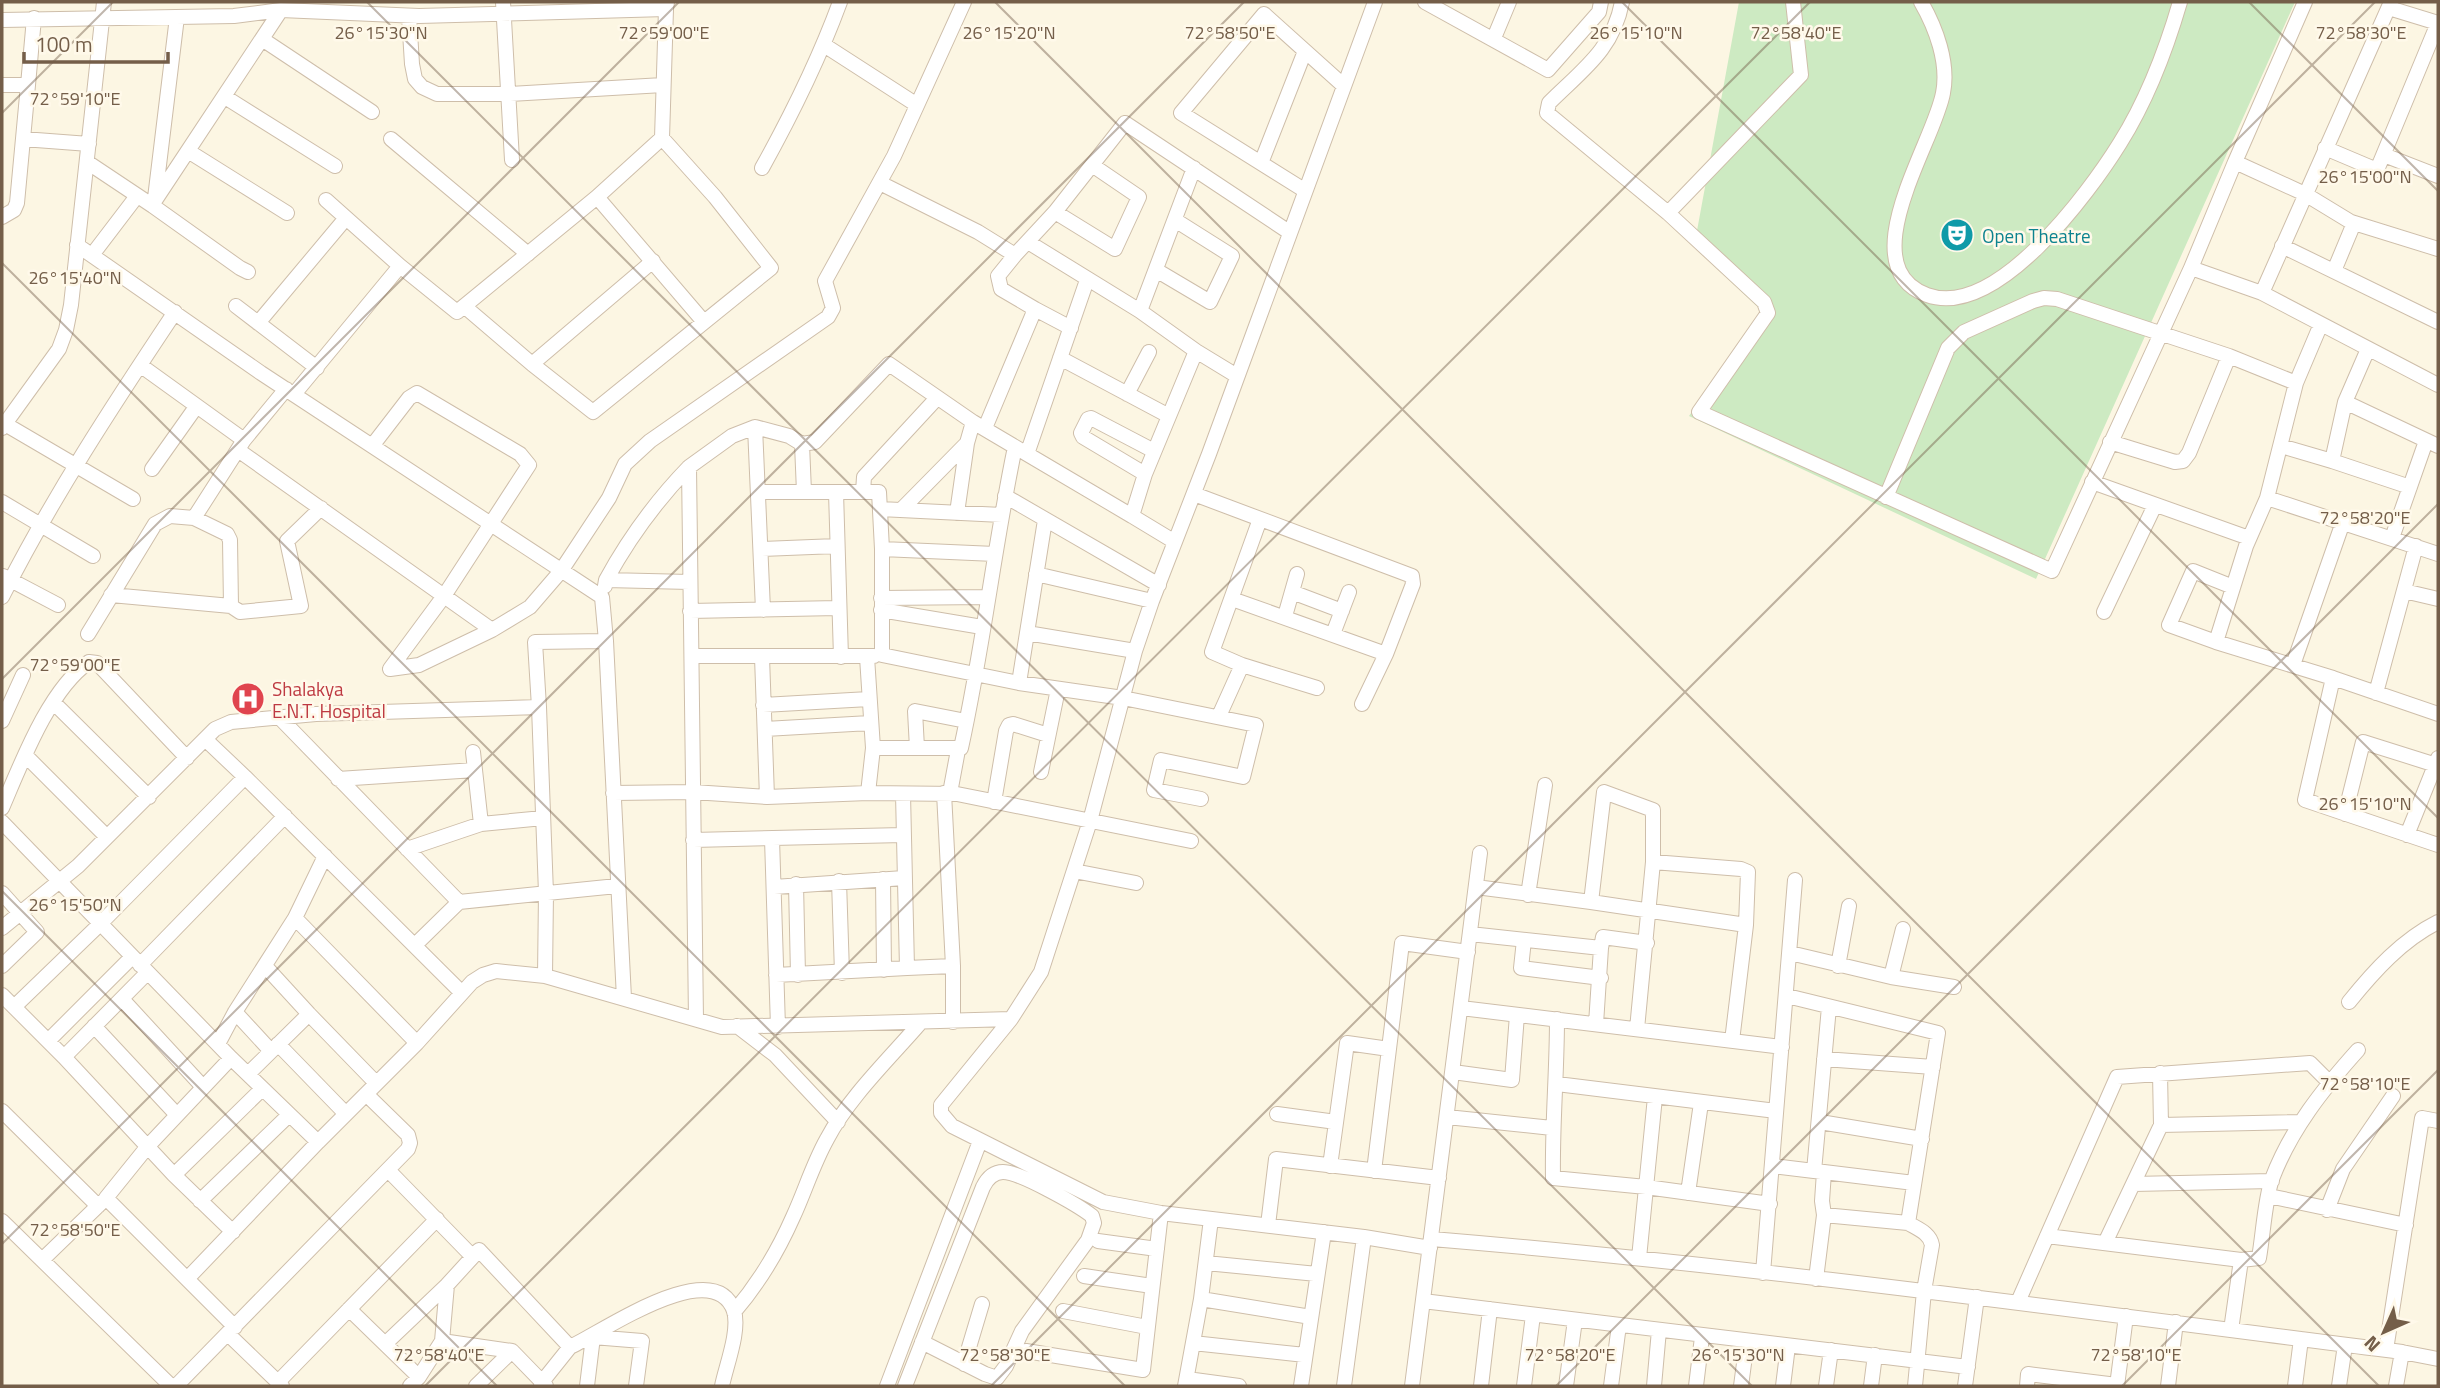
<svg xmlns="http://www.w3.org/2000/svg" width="2440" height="1388" font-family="'Titillium Web',sans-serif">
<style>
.green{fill:#cdeac2}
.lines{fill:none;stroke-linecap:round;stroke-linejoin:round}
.minor-casing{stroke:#cebeaa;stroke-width:16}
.minor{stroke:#fff;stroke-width:14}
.ticks{fill:none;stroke:#745e49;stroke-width:2;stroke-opacity:0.45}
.labels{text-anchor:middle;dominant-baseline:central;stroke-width:5;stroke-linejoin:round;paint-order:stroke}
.culture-label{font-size:19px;fill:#0d838f;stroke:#fff9ea;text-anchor:start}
.health-label{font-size:19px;fill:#be3a42;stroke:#fff9ea;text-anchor:start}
.ticks-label{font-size:18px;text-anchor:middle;fill:#745e49;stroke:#fff9ea;stroke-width:5;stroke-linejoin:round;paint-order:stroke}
</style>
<rect width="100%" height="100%" fill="#fcf6e3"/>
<path class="green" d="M1739 2H2295L2036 579 1689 416 1763 312 1694 247Z"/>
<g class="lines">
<defs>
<path id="minor" d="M503 2 512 160
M1425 2 1548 70 1599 12 1601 2
M1622 2C1613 50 1582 70 1549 103L1547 113 1668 213
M1793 2 1801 75 1668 213 1764 302 1768 313 1699 412 2052 571 2191 268 2262 293 2391 2
M1921 2C1936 28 1949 63 1943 93 1935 141 1849 266 1927 295 1996 320 2089 193 2120 143 2147 100 2166 50 2180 2
M666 9 662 138 597 197 704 322
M409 16 412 64 415 79 422 87 437 94H510L663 85
M2 20 234 16 281 10 419 16 666 9 667 2
M1494 38 1509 2
M262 39 372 112
M824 45 917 105
M2 85H28L34 18
M225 97 335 166
M23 139 89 144
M391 139 528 254
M2325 148 2377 170 2438 23 2389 8
M188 151 287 213
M2384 155 2438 176
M87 162 153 206 240 268 248 272
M2235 162 2305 2
M1261 163 1305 51
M762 168C792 114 819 59 840 2
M1194 168 1140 311 1196 351 1237 376
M880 183 978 232 1015 255 1055 212 1125 123 1289 232
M1304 190 1181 113 1264 14 1344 86
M155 198 177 17
M326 200 400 266
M154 202 281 10
M1055 212 1115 249 1139 197 1092 165
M2 217 14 210 17 203 28 85
M1028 242 1140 311
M77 245 261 373 602 597 606 641 535 642 539 707 316 714 231 722 215 729 205 739
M2282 246 2438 322
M92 255 137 196
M1015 255 998 276 1001 289 1035 309
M2191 268 2235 162 2305 194 2351 222 2438 249
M1156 270 1210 302 1232 256 1175 220
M2334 271 2354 223
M1087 280 1027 454 1132 516
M2262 293 2438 385
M236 306 317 368
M464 306 532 364 653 261
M258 323 346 218
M2368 349 2345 402 2438 446
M1060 358 1169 416
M532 364 593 412 771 268 715 197 662 138
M140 365 244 440 286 389
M295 393 400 266 457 312 597 197
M1127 394 1149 352
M5 424 133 499
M755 427 763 610
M2 428 59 349 66 330 71 305 104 2
M985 428 1035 309 1071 328
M2110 442 2175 462 2183 461 2189 453 2229 356
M802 444 804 492
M372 446 409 398 417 393 520 454 529 465 444 596 390 669
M2281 446 2332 461 2345 402
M238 450 492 630 530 607 561 571 609 498 625 464 650 441 828 317 833 308 825 281 894 156 964 2
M2332 461 2410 487
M152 469 196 407
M1145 474 1083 437 1081 433 1088 419 1091 418 1154 451
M2092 482 2249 538
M759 492H879L882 549V655L1019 683 1123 698 1256 725 1243 777 1161 760 1154 790 1201 799
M836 492 841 657
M863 492 864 477 937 398
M1194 494 1412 576 1413 584 1386 654 1232 599
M1005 496 1159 585
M1886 497 1948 348 1964 332 2033 301 2044 298 2057 299 2229 356 2296 383
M2267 498 2296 383 2321 324
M2 502 93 556
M880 509 1002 515
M901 510 967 443
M957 513 967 443 973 422
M194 518 227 534 230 540 231 606
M1260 519 1212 652 1242 665 1317 688
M2392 538 2426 441
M1175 542 1132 516 1145 474 1196 351
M761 549 837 546
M882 549 995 554
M2438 554 2267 498 2246 546 2216 642 2333 678 2305 800 2438 845
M1036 574 1152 601
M3 576 58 605
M606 580C629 538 656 501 689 467
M605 586 606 580 690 582
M2404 591 2438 599
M1292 592 1342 611
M111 595 231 606 240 612 301 606 287 541 321 508
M2 597C52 498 113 405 175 312
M881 598 987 597
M881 610 982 627
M690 611 838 608
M2104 612 2155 505
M1285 616 1297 574
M1027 633 1135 651
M88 634 155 524 170 516 194 518 244 440
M1333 634 1349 592
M606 641 624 998
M2216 642 2169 625 2193 571 2233 587
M692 656H874
M762 657 767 797
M2293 665 2343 522
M390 669 419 665 492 630
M2333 678 2438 714
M1019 683 1045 520
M2376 693 2416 546
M53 702 149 797
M1362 704 1386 654
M763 705 869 699
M539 707 546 893 545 976
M1219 716 1242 665
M280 718 459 902 415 945
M2 721 23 675
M765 729 870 723
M873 748H961C983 649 994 547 1015 447
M917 748 915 711 966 721
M473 752 481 824
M25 755 107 837
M1041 772 1058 689
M338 779 475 770
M613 793 693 792 767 797 868 793 873 748 867 657
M868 793 957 794 1191 841
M944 793 953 966V1022
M950 793 958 750
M994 802 1006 731 1009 725 1013 724 1048 735
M2 808C21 764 49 689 89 662L97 663 187 758
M2345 814 2363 742 2436 765
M2 822 231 1058 318 1142 417 1043 472 982 483 975 496 971 545 976 722 1027 1011 1019 1041 972 1090 821 1135 651 1152 601 1209 454 1375 2
M2407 835 2438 758
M772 839 778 1027
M693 840 903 835
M407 849 481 824 543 818
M1653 862 1741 869 1748 872 1746 925 1732 1041
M1074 871 1136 883
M883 879 884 970
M839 881 842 973
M796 884 798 975
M774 887 904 878
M1476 887 1591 902 1604 792 1653 810V862L1637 1029
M2 893 37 932 2 966
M1528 895 1545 785
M459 902 617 886
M1591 902 1746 925
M295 918 417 1043
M2 928 78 866 205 739 245 777 461 992
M1470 934 1601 948 1596 1024
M1524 940 1521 968 1601 978
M1601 948 1603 937 1647 943
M1790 953 1891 977 1954 987
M140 965 285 816
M265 966 309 1014 376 1083
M1838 966 1849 906
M907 968 953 966
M776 975 907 968 903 794
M1891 977 1903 929
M2 995 64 1057 174 1175 233 1232
M1787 996 1938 1033 1908 1223 1824 1215
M122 999 203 1087
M2349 1002C2374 971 2402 940 2438 922
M14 1007 99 925 245 777
M1461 1008 1782 1047
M235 1012 270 1050
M696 1019 689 467 732 436 755 427 789 436 802 444 815 442 889 364 973 422 1027 454
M1011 1019 941 1105V1113L952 1126 1103 1202 1161 1213 1364 1237 1430 1248
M1557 1019C1557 1073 1552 1125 1553 1178L1646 1187 1770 1204
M94 1026 177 1115
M737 1026 775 1055 838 1122
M48 1041 132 957
M218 1044 235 1012 295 918 325 856
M278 1044 346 1114
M64 1057 147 973
M1824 1059 1933 1067
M1453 1072 1512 1080 1517 1015
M248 1074 309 1014
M1557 1084 1776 1111
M2 1111 98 1206
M1277 1114 1336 1122
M1447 1117 1552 1128
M1820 1122 1922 1139
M2161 1125 2300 1122
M1330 1166 1347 1043 1389 1049
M1773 1166 1814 1171
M388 1170 472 1256
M1374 1171 1402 943 1468 952
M1824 1172 1814 1171 1829 1007
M174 1175 262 1089
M2133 1184 2272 1181
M1688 1193 1701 1103
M2269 1196 2406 1225
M200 1201 289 1115
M2327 1210 2343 1169 2393 1096
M2 1221 171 1386
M1908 1223C1918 1229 1930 1233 1932 1245L1924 1291 1915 1386
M1268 1225 1276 1159 1439 1178
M2047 1236 2241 1260 2231 1330
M1432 1239C1756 1266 2079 1311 2402 1352L2438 1359
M1098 1241 1157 1249
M2105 1243 2161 1125 2160 1073
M1639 1258 1655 1097
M42 1260 102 1202
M2241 1260 2259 1258C2263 1235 2265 1199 2272 1179 2291 1129 2323 1089 2358 1050
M1206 1263 1317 1274
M1763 1273 1795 880
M1084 1276 1152 1286
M187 1279 106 1198 148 1146 231 1058
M1816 1279 1824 1215 1822 1201 1824 1172 1914 1183
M447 1285 442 1341 512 1351 546 1386
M1201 1299 1311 1317
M1423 1301 1968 1367
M2018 1302 2117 1077 2310 1063 2329 1082
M349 1309 419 1377
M1063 1311 1147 1327
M734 1312C758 1284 778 1251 793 1217 805 1191 813 1164 827 1139 849 1097 890 1058 921 1022
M235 1327 187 1279 318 1142
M228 1334 282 1386
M1193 1343 1305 1355
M385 1344 447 1285 479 1250 570 1347C601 1333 714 1253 734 1311 740 1331 726 1366 722 1386
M2386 1350 2422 1118 2438 1121
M1026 1351 1143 1370 1161 1213
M964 1364 982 1304
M1187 1379 1239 1386
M278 1382 437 1219
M176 1386 408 1149 410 1143 408 1135 366 1094
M410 1386 419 1377 442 1341
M476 1386 512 1351
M541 1386 542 1382 570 1347
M587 1386 593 1337 642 1341 636 1386
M887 1386 980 1141
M905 1386 983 1187C987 1179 993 1172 1003 1172 1020 1172 1078 1205 1092 1216L1094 1223 1088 1240 1022 1331 1006 1366 997 1378 985 1374 922 1342
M1185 1386 1201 1299 1211 1219
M1301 1386 1324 1232
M1344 1386 1364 1237
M1412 1386 1480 853
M1481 1386 1490 1309
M1524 1386 1533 1315
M1566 1386 1575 1320
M1611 1386 1619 1325
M1654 1386 1659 1330
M1696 1386 1702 1337
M1741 1386 1747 1341
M1783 1386 1788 1346
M1826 1386 1831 1350
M1871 1386 1875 1355
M1965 1386 1977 1297
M2027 1386 2028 1374 2117 1385
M2117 1386 2126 1316
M2168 1386 2176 1322
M2295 1386 2301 1339
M2339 1386 2345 1345
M2396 1386 2402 1352"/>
</defs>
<use href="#minor" class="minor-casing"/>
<use href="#minor" class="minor"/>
</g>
<path class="ticks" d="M367 2 1752 1386M995 2 2379 1386M1622 2 2438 818M2249 2 2438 191M2 113 113 2M2 263 1125 1386M2 679 679 2M2 891 497 1386M2 1244 1244 2M425 1386 1810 2M991 1386 2375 2M1556 1386 2438 504M2122 1386 2438 1070"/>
<defs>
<symbol id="theatre-disc" viewBox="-11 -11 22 22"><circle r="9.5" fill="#0f9aa8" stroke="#fff9ea"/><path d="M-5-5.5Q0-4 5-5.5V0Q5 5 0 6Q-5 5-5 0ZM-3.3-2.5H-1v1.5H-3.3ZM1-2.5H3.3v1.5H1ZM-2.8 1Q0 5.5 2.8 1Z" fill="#fff"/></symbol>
<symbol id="hospital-disc" viewBox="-11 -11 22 22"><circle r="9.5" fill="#e0444e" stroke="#fff9ea"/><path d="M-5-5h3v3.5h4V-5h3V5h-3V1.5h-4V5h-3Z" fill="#fff"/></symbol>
</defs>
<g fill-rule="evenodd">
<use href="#theatre-disc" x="1938" y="216" width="38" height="38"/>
<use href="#hospital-disc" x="229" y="680" width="38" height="38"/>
</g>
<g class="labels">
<g class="culture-label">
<text x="1982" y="235">Open Theatre</text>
</g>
<g class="health-label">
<text x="272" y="688">Shalakya<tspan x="272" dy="22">E.N.T. Hospital</tspan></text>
</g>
</g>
<g class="ticks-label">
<text x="381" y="39">26°15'30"N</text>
<text x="664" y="39">72°59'00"E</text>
<text x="1009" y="39">26°15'20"N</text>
<text x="1230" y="39">72°58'50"E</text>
<text x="1636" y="39">26°15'10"N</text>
<text x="1796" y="39">72°58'40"E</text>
<text x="2361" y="39">72°58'30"E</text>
<text x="75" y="105">72°59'10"E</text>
<text x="2365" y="183">26°15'00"N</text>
<text x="75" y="284">26°15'40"N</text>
<text x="2365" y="524">72°58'20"E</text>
<text x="75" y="671">72°59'00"E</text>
<text x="2365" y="810">26°15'10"N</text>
<text x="75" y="911">26°15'50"N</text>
<text x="2365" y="1090">72°58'10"E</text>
<text x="75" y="1236">72°58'50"E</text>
<text x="439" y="1361">72°58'40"E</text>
<text x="1005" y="1361">72°58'30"E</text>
<text x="1570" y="1361">72°58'20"E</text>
<text x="2136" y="1361">72°58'10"E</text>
<text x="1738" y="1361">26°15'30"N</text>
</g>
<rect width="2440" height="1388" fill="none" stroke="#745e49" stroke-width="7"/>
<g transform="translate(2384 1332) rotate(225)" stroke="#fff9ea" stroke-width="5" paint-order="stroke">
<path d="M0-5L12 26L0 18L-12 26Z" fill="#745e49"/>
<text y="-10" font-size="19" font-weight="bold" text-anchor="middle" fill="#745e49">N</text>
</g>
<path d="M24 52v10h144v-10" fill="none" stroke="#745e49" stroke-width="3.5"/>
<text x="35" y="52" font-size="21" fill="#745e49" stroke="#fff9ea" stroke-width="5" paint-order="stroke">100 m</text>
</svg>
